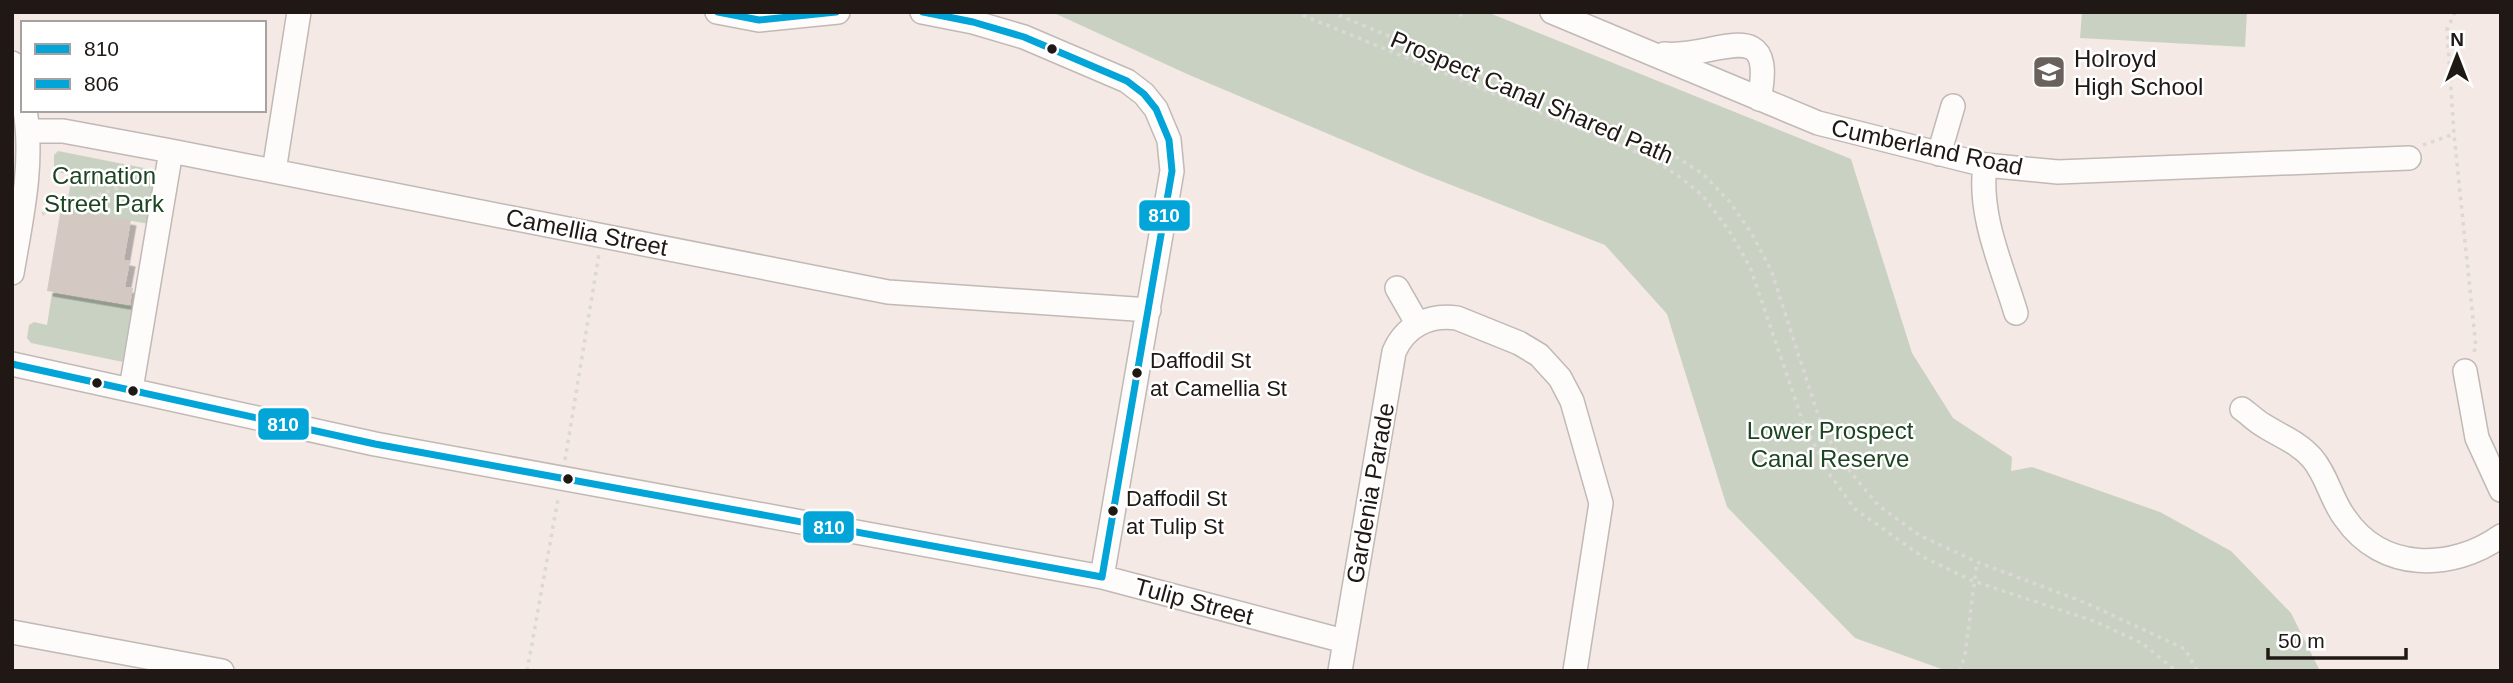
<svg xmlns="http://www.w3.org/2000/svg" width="2513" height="683" font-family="Helvetica,sans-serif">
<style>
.green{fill:#c9d2c2}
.building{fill:#d4c8c3;filter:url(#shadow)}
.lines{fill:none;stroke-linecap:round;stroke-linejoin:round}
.minor-casing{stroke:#c1b9b5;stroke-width:26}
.path{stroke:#dbd8d7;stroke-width:3.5;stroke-dasharray:3.5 5;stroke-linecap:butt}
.minor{stroke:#fdfcfb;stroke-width:23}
.bus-1-casing{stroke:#fff;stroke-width:12}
.bus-2-casing{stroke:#fff;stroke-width:12}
.bus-1{stroke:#03a5d9;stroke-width:7}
.bus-2{stroke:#03a5d9;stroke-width:7}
.bus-dot{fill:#1f1815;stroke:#fff;stroke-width:2.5}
.labels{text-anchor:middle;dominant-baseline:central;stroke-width:5;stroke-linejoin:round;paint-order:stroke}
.bus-label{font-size:22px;fill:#1f1815;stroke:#fff;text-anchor:start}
.poi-label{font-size:24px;fill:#1f1815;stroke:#fff;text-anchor:start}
.street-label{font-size:24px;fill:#1f1815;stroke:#fff}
.park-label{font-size:24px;fill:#1c4421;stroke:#fff}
.line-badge{stroke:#fff;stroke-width:2.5}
.badge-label{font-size:19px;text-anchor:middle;font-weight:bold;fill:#fff}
</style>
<defs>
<filter id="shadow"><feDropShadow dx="5.5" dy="5.5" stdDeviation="0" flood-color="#0004"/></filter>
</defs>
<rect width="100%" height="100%" fill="#f4e9e4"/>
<path class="green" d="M1052 12H1487L1851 159 1912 353 1953 418 2012 457 2011 471 2032 467 2160 512 2231 551 2291 613 2320 671H1947L1855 638 1727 507 1667 314 1605 245 1423 174 1187 74Z
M2082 12H2247L2245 47 2080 38Z
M58 151 154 170 158 176 150 224 66 210 72 175 57 172 54 167V155Z
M52 293 136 307 127 360 123 362 31 343 27 338 29 325 34 322 47 325Z"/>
<path class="building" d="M61 208 131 220 124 260 130 261 125 287 133 288 130 305 47 291Z"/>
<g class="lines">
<defs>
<path id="minor" d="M717 12 759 20 838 12
M922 12 973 22 1024 37 1127 81 1144 94 1156 109 1169 140 1172 171 1102 577
M1552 12 1818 123 1985 165 2058 172 2409 158
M1664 54C1712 60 1778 10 1759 99
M12 63 23 101
M28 131H63L171 151 888 292 1149 310
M1939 154 1953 106
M1985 165C1978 215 2002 266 2016 313
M274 171 299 12
M12 273C21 220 34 164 25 110
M1397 288 1417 323
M12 364 375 444 1102 577 1344 641
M2465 371 2477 438 2501 490
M131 389 171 151
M2242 409C2249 414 2256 421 2263 425 2280 436 2298 442 2312 458 2327 475 2331 500 2345 518 2382 572 2452 571 2501 536
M12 632 222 671
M1340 671 1394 352C1405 326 1429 314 1457 318L1519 343 1539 355 1560 378 1572 401 1601 503 1575 671"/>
</defs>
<use href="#minor" class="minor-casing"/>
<path class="path" d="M1295 12 1648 157 1680 177 1703 196 1728 229 1750 267 1803 422 1830 475 1855 509 1923 557 1973 581 2094 621 2142 643 2176 671
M1331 12 1670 153 1703 174 1730 202 1752 234 1771 270 1823 430 1848 469 1878 505 1919 535 1977 562 2086 603 2185 649 2197 671
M1451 12 1461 15 1470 12
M2455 12 2447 30 2454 134 2476 348 2473 353
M2423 145 2454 134
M42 214 147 178
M565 460 599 254
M527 671 558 499
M1960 671 1965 655 1977 562"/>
<use href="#minor" class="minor"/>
<defs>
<path id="bus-1" d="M923 12 973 22 1024 37 1127 81 1144 94 1156 109 1169 140 1172 171 1102 577
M12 364 375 444 1102 577"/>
<path id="bus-2" d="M718 12 759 20 836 12"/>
</defs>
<use href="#bus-1" class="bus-1-casing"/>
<use href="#bus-2" class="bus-2-casing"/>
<use href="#bus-1" class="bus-1"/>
<use href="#bus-2" class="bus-2"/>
</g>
<defs>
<symbol id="school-square" viewBox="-11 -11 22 22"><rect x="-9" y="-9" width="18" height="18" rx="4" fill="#6a615d" stroke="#fff"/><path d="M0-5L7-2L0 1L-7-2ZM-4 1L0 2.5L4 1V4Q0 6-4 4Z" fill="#fff"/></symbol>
</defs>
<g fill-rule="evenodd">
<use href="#school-square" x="2030" y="53" width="38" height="38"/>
</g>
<g class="bus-dot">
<circle cx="1052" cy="49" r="6"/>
<circle cx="1137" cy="373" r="6"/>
<circle cx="97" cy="383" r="6"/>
<circle cx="133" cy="391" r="6"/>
<circle cx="568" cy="479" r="6"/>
<circle cx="1113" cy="511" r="6"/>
</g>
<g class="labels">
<g class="bus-label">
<text x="1150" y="360">Daffodil St<tspan x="1150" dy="28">at Camellia St</tspan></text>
<text x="1126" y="498">Daffodil St<tspan x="1126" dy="28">at Tulip St</tspan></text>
</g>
<g class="poi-label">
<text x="2074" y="58">Holroyd<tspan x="2074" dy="28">High School</tspan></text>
</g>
<g class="street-label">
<text transform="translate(1532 97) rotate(23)">Prospect Canal Shared Path</text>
<text transform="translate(1927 147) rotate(12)">Cumberland Road</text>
<text transform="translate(587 232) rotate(11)">Camellia Street</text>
<text transform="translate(1370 493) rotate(-80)">Gardenia Parade</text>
<text transform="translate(1194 601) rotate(15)">Tulip Street</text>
</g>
<g class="park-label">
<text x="104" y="175">Carnation<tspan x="104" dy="28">Street Park</tspan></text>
<text x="1830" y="430">Lower Prospect<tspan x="1830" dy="28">Canal Reserve</tspan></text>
</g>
</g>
<g class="line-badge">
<rect x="1138" y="199" width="53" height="33" rx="7" fill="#03a5d9"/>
<rect x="257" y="407" width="53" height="34" rx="7" fill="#03a5d9"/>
<rect x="802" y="510" width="53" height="34" rx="7" fill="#03a5d9"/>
</g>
<g class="badge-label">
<text x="1164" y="222">810</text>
<text x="283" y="431">810</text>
<text x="829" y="534">810</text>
</g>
<rect width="2513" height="683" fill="none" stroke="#1f1815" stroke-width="28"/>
<rect x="21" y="21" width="245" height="91" fill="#ffffff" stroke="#a5a3a1" stroke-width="2"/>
<rect x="35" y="44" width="35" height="10" fill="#03a5d9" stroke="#a5a3a1" stroke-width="2"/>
<text x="84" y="56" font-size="21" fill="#1f1815">810</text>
<rect x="35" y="79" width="35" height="10" fill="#03a5d9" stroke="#a5a3a1" stroke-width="2"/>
<text x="84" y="91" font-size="21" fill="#1f1815">806</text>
<g transform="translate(2457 56)" stroke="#ffffff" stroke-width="5" paint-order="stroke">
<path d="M0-5L12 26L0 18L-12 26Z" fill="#1f1815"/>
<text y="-10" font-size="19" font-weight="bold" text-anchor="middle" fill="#1f1815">N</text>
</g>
<path d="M2268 648v10h138v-10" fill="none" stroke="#1f1815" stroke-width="3.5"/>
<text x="2278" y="648" font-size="21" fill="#1f1815" stroke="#ffffff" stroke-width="5" paint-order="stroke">50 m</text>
</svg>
